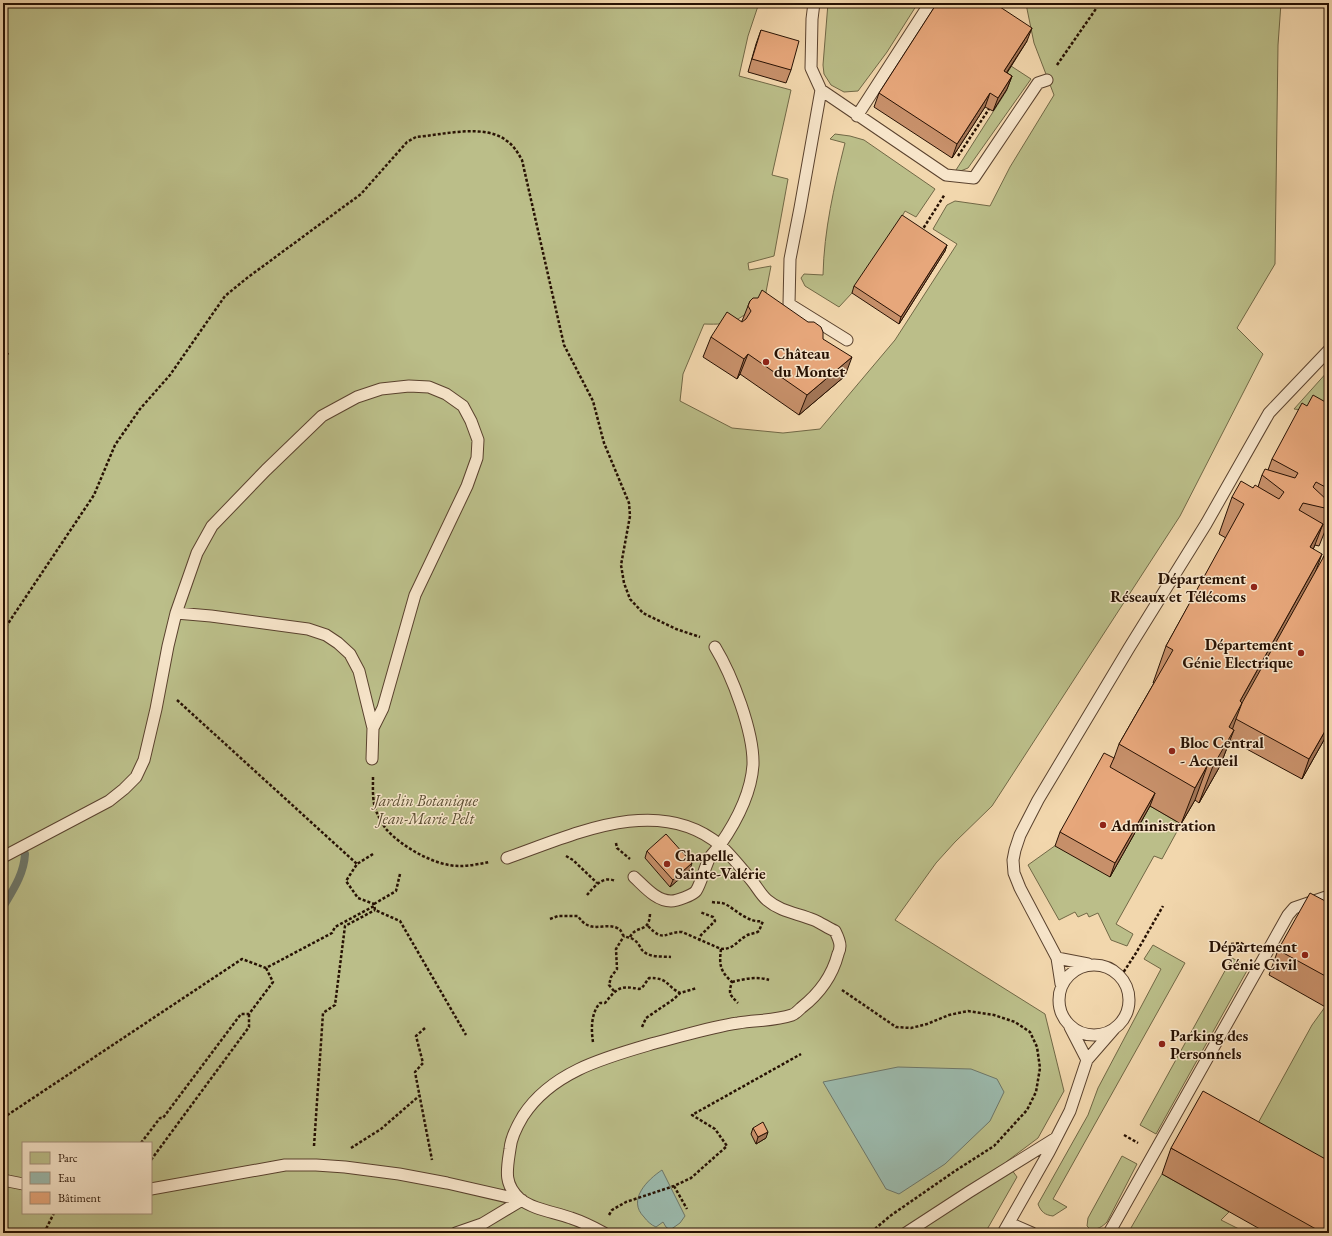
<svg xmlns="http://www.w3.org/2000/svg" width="1332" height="1236" font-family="'EB Garamond',serif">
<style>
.green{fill:#bbbe89;stroke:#716846;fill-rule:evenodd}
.water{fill:#9bb9ac;stroke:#6d7668}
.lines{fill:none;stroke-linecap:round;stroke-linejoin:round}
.stream{stroke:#6d7668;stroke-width:8}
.service-casing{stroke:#5a422e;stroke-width:13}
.path{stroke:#271103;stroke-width:2.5;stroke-dasharray:3 2;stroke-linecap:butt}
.service{stroke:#f7e5ca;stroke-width:11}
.wall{fill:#c7906a;stroke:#271103}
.shaded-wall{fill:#a27556;stroke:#271103}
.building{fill:#e7a77b;stroke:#271103}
.poi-dot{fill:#8f2418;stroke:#f7e5ca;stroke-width:1.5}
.labels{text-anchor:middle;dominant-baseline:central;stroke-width:3;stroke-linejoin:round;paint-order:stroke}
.poi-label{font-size:16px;font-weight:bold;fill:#271103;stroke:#f7e5ca;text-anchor:start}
.park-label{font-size:16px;font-style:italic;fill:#5b4e32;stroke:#f7e5ca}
</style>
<rect width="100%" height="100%" fill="#f2d7ad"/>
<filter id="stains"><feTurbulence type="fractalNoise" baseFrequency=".005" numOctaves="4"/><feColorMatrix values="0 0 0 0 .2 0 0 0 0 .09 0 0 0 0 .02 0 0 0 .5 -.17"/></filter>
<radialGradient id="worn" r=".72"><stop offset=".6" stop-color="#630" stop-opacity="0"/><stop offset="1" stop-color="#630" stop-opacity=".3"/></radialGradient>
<path class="green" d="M3 3H759L748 36 739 76 791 90 772 175 788 179 774 256 748 263 749 270 771 266 766 292 771 313 757 305C736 322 732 325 704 324L683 374 680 401 732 428 783 433 820 429 895 340 957 244 933 229 947 205 955 201 990 206 1010 167 1054 95 1034 43 1026 4 1024 3H1281L1278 45 1275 264 1237 328 1263 354 1180 516 992 806 955 842 936 863 895 920 1045 1014 1064 1091 1038 1138 1006 1162 1017 1177 985 1233H3ZM23 1143H151V1213H23Z
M828 3H918L887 52 858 91 844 92 831 85 824 74 823 65Z
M1011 66 1031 79 968 168 958 172 956 170 1007 90 999 84Z
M835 134 850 136 864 140 935 189 916 217 905 211 899 222 852 293 839 307 805 286 801 278 804 274 823 275C824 230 834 187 845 143L830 139Z
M1329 370V418L1318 412 1294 409Z
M1150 806 1181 824 1162 859 1154 856 1116 924 1133 934 1127 946 1111 940 1098 913 1089 917 1087 913 1078 917 1075 912 1059 920 1028 865 1056 845Z
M1153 945 1185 963 1053 1199 1067 1207 1053 1216C1045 1215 1041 1212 1038 1204L1088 1115 1098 1088 1161 969 1144 959Z
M1232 958 1249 967 1156 1134 1140 1125Z
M1325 1007 1329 1009V1192L1246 1145 1312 1025Z
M1122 1156 1137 1164 1107 1222C1102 1227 1097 1230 1090 1229L1087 1226 1088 1218Z
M1162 1174 1229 1212 1221 1220 1247 1233H1128Z"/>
<path class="water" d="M898 1067 971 1069 997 1079 1004 1092 990 1121 945 1164 899 1194 886 1189 823 1082Z
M662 1170 685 1216 680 1223 670 1230 666 1227 663 1222 656 1227C651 1225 647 1221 644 1217 627 1200 647 1180 662 1170Z"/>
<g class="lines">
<path class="stream" d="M3 907C13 890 24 874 25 854"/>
<defs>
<path id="service" d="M814 3 812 19 811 68 821 90 800 208 790 259 789 304 847 340
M821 90 946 175 974 178 1038 83 1047 80
M857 116 930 3
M176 613 211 616 308 629 326 635 338 643 350 654 359 671 373 728 372 759
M3 857 109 801 124 789 136 777 144 760 156 709 168 646 176 613 197 553 212 526 266 470 322 416 357 397 381 389 409 386 429 387 446 394 463 406 471 421 478 440 477 458 467 486 415 595 383 708 373 728
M507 858C573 835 658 793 720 845 731 855 742 869 752 881 757 887 761 895 767 900 781 912 797 913 814 920 821 923 828 928 835 931 837 935 840 941 840 946 840 948 839 952 838 954 832 977 819 994 801 1008 798 1011 795 1014 792 1015 774 1021 756 1020 738 1023 710 1027 683 1036 655 1043 607 1057 552 1071 523 1116 517 1126 511 1137 510 1149 507 1169 503 1184 520 1199 534 1210 555 1212 571 1218 583 1222 593 1227 604 1233
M634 877C644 886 656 901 671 901 677 901 693 895 696 891 701 884 705 866 710 857 713 853 717 849 720 845 736 822 751 794 753 765 754 732 732 675 715 647
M1057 958 1088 964
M1059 1000a35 35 0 1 1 70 0a35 35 0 1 1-70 0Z
M1061 984 1057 958 1020 888 1014 873 1013 860 1015 850 1020 835 1038 800 1129 648 1206 524 1269 413 1329 350
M1070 1027 1087 1060
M3 1180 23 1184
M151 1189 285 1165H316L345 1167 399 1174 447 1183 521 1200
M1009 1223 1032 1233
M456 1233 482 1224 522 1200
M906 1233 969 1192 1056 1138
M1003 1233 1049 1152 1070 1111 1087 1060 1114 1029
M1109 1233 1288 915 1294 908 1329 896"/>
</defs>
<use href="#service" class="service-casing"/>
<path class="path" d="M1057 65 1100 3
M958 156 989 109
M921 232 945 194
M3 359 9 352
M1318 556 1329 558
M3 631 94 495 115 445 140 409 170 375 225 296 247 278 361 194 407 142 416 137C442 135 485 123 507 141 514 146 518 153 522 160L564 345 593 401 604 443 629 503 630 516 621 565 624 583 630 599 643 613 676 629 700 637
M177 700 357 864
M373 777C373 789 372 803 377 813 379 818 383 825 386 829 402 847 435 866 459 866 469 866 480 864 489 862
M616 843 617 848 630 859
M373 854 357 864 346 881 358 898 374 904 375 910 400 921 466 1035
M566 856 573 860 597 883
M587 895C594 887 603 875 615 881
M712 902C717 903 722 902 727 905 737 911 749 923 762 921
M374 904 396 891 400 874
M550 919 558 916H578C590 935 604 922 617 928 621 929 621 932 623 935 626 938 631 937 634 940 638 942 640 947 642 950 649 958 661 956 671 957
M648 926C664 943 664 932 682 932L721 949C734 949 736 942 746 936 750 933 755 934 759 931L763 921
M630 937C637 924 649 934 650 914
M699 941 701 935 715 921 713 917 700 912
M1231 944 1241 943 1248 947
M721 949C719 965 720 971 732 982 728 994 730 995 738 1003
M1121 976 1136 953 1163 906
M732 982C744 979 757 976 769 980
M842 990 896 1027 911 1028 927 1024 949 1015 968 1011 994 1015 1015 1022 1030 1032 1037 1047 1040 1068 1036 1092 1027 1110 994 1146 955 1171 890 1216 876 1228 873 1233
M614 991 609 985 611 977 617 969 616 949 624 936
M642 1027 646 1018 674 999 680 993 697 988
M425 1028 416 1036 423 1063 415 1072 432 1160
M593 1042C591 1029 591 1013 600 1003H605C617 988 620 985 639 989L642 988 649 978C669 978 665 985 680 993
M3 1118 242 959 266 968 332 933 335 927 374 906
M1124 1135 1138 1143
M141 1143 160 1118H163L241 1014H249L273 982 266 968
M314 1146 323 1013 335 1005 345 926 375 910
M351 1148 381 1129 419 1096
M151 1160 249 1027V1014
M674 1186 687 1209
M609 1215 612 1210 626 1202 674 1186 691 1178 727 1146 715 1129 692 1115 801 1054
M44 1233 54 1213"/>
<use href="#service" class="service"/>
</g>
<path class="wall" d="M761 30 791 70 786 83 748 72 756 44Z
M1027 41 1007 73 1012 76 1007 89 993 111 985 107 952 158 874 107 879 93Z
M947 245 945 251 899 324 852 293 854 286Z
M750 301 823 339 845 376 799 415 740 374 737 379 703 357 711 337 742 321Z
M1329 417V533L1325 531 1319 546 1315 545 1313 549 1329 731 1302 779 1230 740 1220 766 1199 803 1195 800 1181 824 1150 806 1110 877 1055 846 1060 832 1114 758 1119 744 1154 683H1153L1166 646 1226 538 1219 534 1232 497 1253 488 1258 487 1262 475 1268 470 1272 459Z
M647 851 690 870 670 887 645 858Z
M1329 903V1009L1269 975 1278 950Z
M753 1128 766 1138 756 1144 751 1134Z
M1171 1148 1329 1233H1267L1162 1174Z"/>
<path class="shaded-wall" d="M1032 28 1027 41 999 84 1004 71Z
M1012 76 1007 89 993 111 998 98Z
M990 93 985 107 952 158 957 144Z
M947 245 945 251 899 324 901 317Z
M748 354 740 374 737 379 744 359Z
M852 357 845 376 799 415 807 395Z
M1323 524 1309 560 1310 547Z
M1322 554 1309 590 1236 719 1230 736 1234 730 1220 766 1199 803 1213 766 1229 727 1240 701Z
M1329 724V731L1302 779 1309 759Z
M1208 764 1195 800 1181 824 1195 788Z
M1155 793 1150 806 1110 877 1115 863Z
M692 863 690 870 670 887 673 880Z
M768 1132 766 1138 756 1144 758 1137Z"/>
<path class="building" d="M937 3H994L1032 28 1004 71 1012 76 998 98 990 93 957 144 879 93Z
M761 30 799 41 791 70 752 59Z
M902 215 947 245 901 317 854 286Z
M762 290 808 322H814L821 327 823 332V339L852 357 807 395 748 354 744 359 711 337 727 312 742 322 746 319 751 311 748 306 750 301 753 298H758Z
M1313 395 1329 404V412L1327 416 1329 417V489L1316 482 1313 487 1329 502V509L1303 503 1299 510 1323 524 1310 547 1322 554 1240 701 1242 703 1229 727 1234 730 1213 766 1208 764 1195 788 1119 744 1173 650 1166 646 1244 504 1232 497 1241 481 1253 488 1255 485 1279 499 1284 492 1262 475 1265 469 1295 478 1298 473 1272 459 1302 403 1307 406Z
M1328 549 1329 550V724L1309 759 1236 719 1242 703Z
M1104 753 1114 758 1110 767 1155 793 1115 863 1060 832Z
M666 834 692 863 673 880 647 851Z
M1310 893 1329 903V978L1278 950Z
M1203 1091 1329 1161V1233H1323L1171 1148Z
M763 1122 768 1132 758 1137 753 1128Z"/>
<g class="poi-dot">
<circle cx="766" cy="362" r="4"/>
<circle cx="1254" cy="587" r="4"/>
<circle cx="1301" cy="653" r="4"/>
<circle cx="1172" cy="751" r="4"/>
<circle cx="1103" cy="825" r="4"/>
<circle cx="667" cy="864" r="4"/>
<circle cx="1305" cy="955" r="4"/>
<circle cx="1162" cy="1044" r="4"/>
</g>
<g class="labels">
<g class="poi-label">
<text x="774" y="353">Château<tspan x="774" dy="18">du Montet</tspan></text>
<text x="1246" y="578" text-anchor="end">Département<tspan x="1246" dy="18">Réseaux et Télécoms</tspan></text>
<text x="1293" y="644" text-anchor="end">Département<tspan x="1293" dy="18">Génie Electrique</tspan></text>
<text x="1180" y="742">Bloc Central<tspan x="1180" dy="18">- Accueil</tspan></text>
<text x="1111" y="825">Administration</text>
<text x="675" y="855">Chapelle<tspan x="675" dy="18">Sainte-Valérie</tspan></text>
<text x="1297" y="946" text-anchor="end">Département<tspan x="1297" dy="18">Génie Civil</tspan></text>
<text x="1170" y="1035">Parking des<tspan x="1170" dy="18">Personnels</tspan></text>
</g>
<g class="park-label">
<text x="426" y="800">Jardin Botanique<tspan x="426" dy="18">Jean-Marie Pelt</tspan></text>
</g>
</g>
<rect width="1332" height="1236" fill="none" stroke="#f2d7ad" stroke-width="16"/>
<rect x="4" y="4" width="1324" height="1228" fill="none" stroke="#271103" stroke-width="2"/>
<rect x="8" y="8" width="1316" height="1220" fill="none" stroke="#271103"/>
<rect x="22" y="1142" width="130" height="72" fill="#f7e5ca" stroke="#a4907a"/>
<rect x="30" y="1152" width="20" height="12" fill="#bbbe89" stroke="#a4907a"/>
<text x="58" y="1162" font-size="12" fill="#271103">Parc</text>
<rect x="30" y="1172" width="20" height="12" fill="#9bb9ac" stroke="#a4907a"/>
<text x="58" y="1182" font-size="12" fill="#271103">Eau</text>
<rect x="30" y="1192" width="20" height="12" fill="#e7a77b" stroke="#a4907a"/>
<text x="58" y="1202" font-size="12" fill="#271103">Bâtiment</text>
<rect width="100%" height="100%" filter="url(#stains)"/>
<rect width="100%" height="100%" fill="url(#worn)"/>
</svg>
